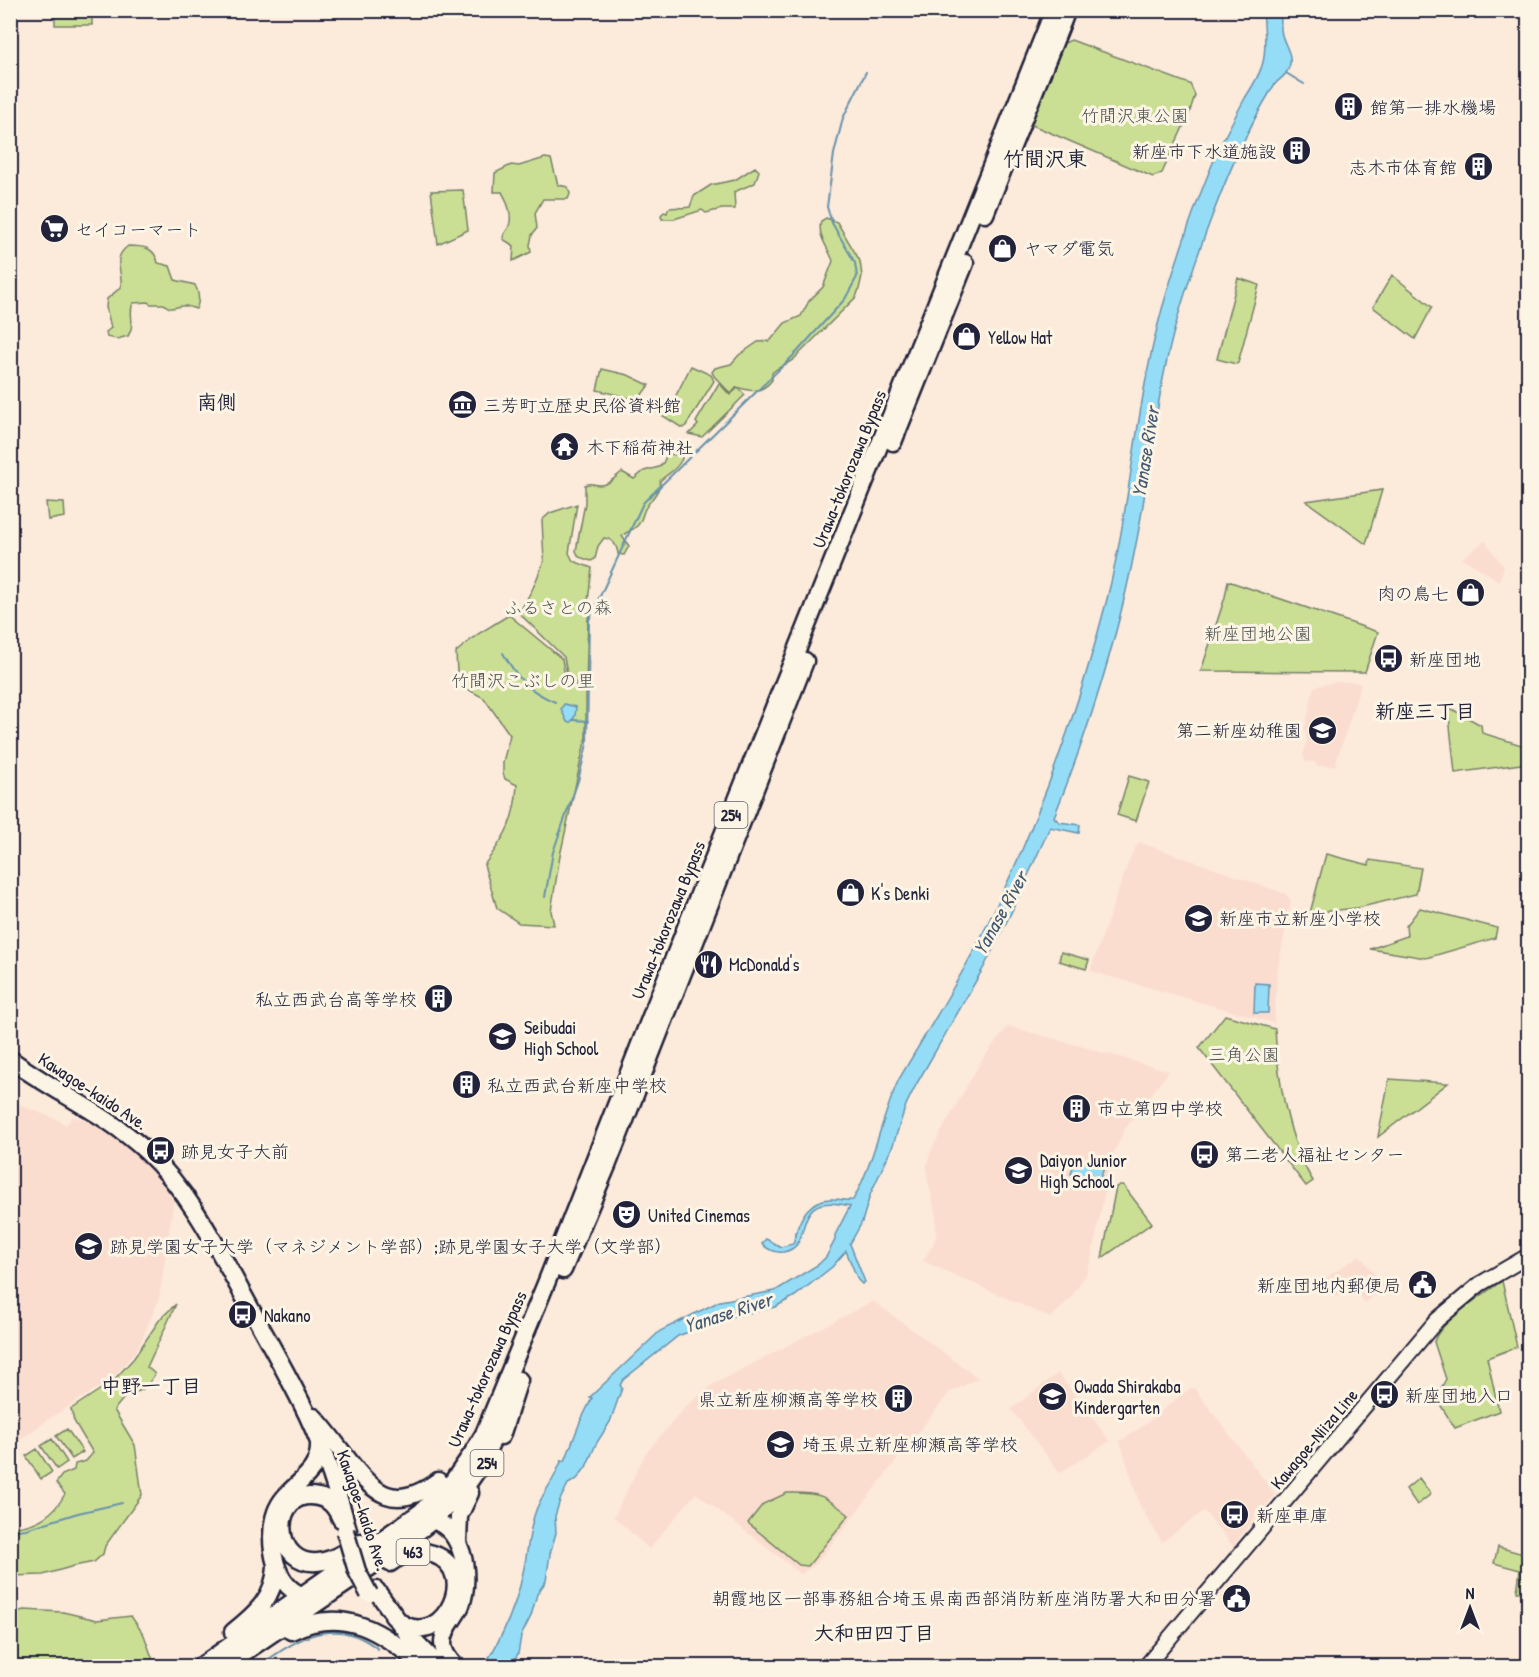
<svg xmlns="http://www.w3.org/2000/svg" width="1539" height="1677" font-family="'Patrick Hand','Klee One',sans-serif">
<style>
.built{fill:#fbddcf}
.green{fill:#cbdf94;stroke:#768068;stroke-width:1.5}
.water{fill:#95ddf7;stroke:#6792ac;stroke-width:1.5}
.lines{fill:none;stroke-linecap:round;stroke-linejoin:round}
.stream{stroke:#6792ac;stroke-width:2}
.secondary-casing{stroke:#22223b;stroke-width:18}
.highway-casing{stroke:#22223b;stroke-width:21}
.secondary{stroke:#fcf5e5;stroke-width:14}
.highway{stroke:#fcf5e5;stroke-width:16}
.highway-bridge-casing{stroke:#22223b;stroke-width:21;stroke-linecap:butt}
.highway-bridge{stroke:#fcf5e5;stroke-width:16}
.labels{text-anchor:middle;dominant-baseline:central;stroke-width:6;stroke-linejoin:round;paint-order:stroke}
.shield{fill:#fcf5e5;stroke:#63616e;stroke-width:1.5}
.shield-label{font-size:16px;font-weight:bold;fill:#22223b}
.poi-label{font-size:18px;fill:#22223b;stroke:#fcf5e5;text-anchor:start}
.park-label{font-size:18px;fill:#4c5151;stroke:#fcf5e5}
.street-label{font-size:18px;fill:#22223b;stroke:#fcf5e5}
.neighbourhood-label{font-size:20px;font-weight:bold;fill:#22223b;stroke:#fcf5e5}
.water-label{font-size:20px;font-style:italic;fill:#445a73;stroke:#fcf5e5}
.quarter-label{font-size:21px;font-weight:bold;fill:#22223b;stroke:#fcf5e5}
</style>
<rect width="100%" height="100%" fill="#fceadb"/>
<filter id="ink" filterUnits="userSpaceOnUse"><feTurbulence type="fractalNoise" baseFrequency=".0167" numOctaves="2"/><feDisplacementMap in="SourceGraphic" scale="12" xChannelSelector="R" yChannelSelector="G"/><feConvolveMatrix kernelMatrix="1 2 1 2 8 2 1 2 1" color-interpolation-filters="sRGB"/></filter>
<g filter="url(#ink)">
<path class="built" d="M1485 541 1504 567 1499 581 1462 558Z
M1336 682H1354L1361 684 1335 766H1316L1315 762H1306L1303 756 1307 741 1305 728 1314 687Z
M1139 842 1286 894 1291 901 1277 973 1274 1023 1090 971 1131 855Z
M1008 1026 1169 1071 1125 1129 1112 1157 1091 1259 1086 1274 1071 1298 1051 1318 923 1261 933 1245 936 1235V1216L927 1176V1165L931 1150 981 1061Z
M10 1101 56 1119 66 1125 72 1117 101 1122 136 1151 175 1193 159 1299 138 1348 113 1378 46 1421 22 1439 11 1444Z
M1360 1255 1384 1287 1365 1303 1351 1287 1335 1297 1323 1280Z
M873 1301 978 1378 949 1393 816 1564 801 1574 696 1493 649 1549 614 1517 645 1454 686 1406 714 1384Z
M1058 1373 1110 1441 1060 1473 1011 1409Z
M1190 1388H1194L1275 1494 1239 1538 1234 1547 1204 1511 1162 1542 1140 1506 1120 1441 1142 1427Z"/>
<path class="green" d="M55 11H92V25H55Z
M1071 40 1190 84 1195 95 1189 114 1162 173 1153 177 1030 124 1062 44Z
M545 158 551 159 558 185 568 187 570 194 568 199H543L535 213 537 228 532 235 530 245 531 252 513 261 514 246 503 239C503 232 507 232 509 226 513 216 507 200 502 192H494L495 173 511 165 519 166Z
M755 167 759 171 755 183 734 192 735 209H722L706 213 702 210 674 219H662L661 215 664 212 667 213 668 209C674 206 682 209 690 207L694 196 711 185 735 180Z
M463 190 468 230 438 244 431 191Z
M826 218 837 222 860 261 862 276 859 289 856 297 795 358C788 365 778 366 772 373V380C762 393 751 392 737 387L731 394 714 376 712 372 715 368 731 364 739 355 758 342 770 341 785 323 801 316 809 301 823 287 833 261C828 247 817 236 821 221Z
M128 246C143 246 155 247 158 263L170 266 175 280 195 285C199 292 200 302 196 309 192 308 186 305 182 306 173 307 171 311 164 304H150L148 302 133 303C128 313 136 324 128 336L117 339 107 337 106 332 111 328 106 307 107 299 121 287C123 269 111 259 128 246Z
M1392 275 1432 307 1415 339 1373 307Z
M1238 278 1259 285 1238 363 1236 364 1217 359Z
M691 366 711 375 714 381 685 427 682 428 654 410 658 402 670 407Z
M602 369 628 375 649 385 638 400 597 390Z
M719 383 730 395 738 388 745 395 702 437 689 434 698 425 696 422Z
M667 454 681 455 682 459C674 473 670 471 660 481 661 491 650 500 645 509 642 515 642 521 637 526 632 531 627 531 622 536L629 546 624 555 618 554C617 546 613 539 604 538L598 546 595 559 591 561 579 557 576 551 585 503V485C592 482 593 485 600 485 609 485 615 477 622 472L634 479 644 471 659 467 663 463Z
M1382 490 1366 544 1306 501Z
M46 502 64 503 65 517 48 520Z
M577 504 569 553 573 561 592 568 588 601 593 611 588 618 586 686 568 680 564 657 519 613 533 588 544 561 542 520 550 513Z
M1228 581 1378 632 1365 672 1201 671 1225 597Z
M509 615 562 659 566 682 586 688V737L560 856 551 911 554 925 519 923 497 908 484 865C505 837 515 821 517 785L505 779 503 773V762L510 735 484 698 467 689 457 672 456 652 478 634Z
M1448 707 1481 725 1482 733 1528 747V763L1455 773Z
M1129 776 1149 782 1136 821 1117 815Z
M1326 854 1369 865 1370 860 1421 868 1416 894 1357 908 1310 913Z
M1420 908 1497 928 1495 938 1426 958 1370 949 1407 936 1406 926Z
M1061 952 1089 960 1086 969 1059 961Z
M1225 1015 1275 1029C1277 1074 1288 1142 1313 1181L1306 1186 1199 1048Z
M1389 1079 1448 1083 1378 1137Z
M1120 1185H1123L1152 1223 1102 1258 1116 1187Z
M1502 1281 1517 1347 1487 1358 1499 1411 1455 1428 1441 1406 1438 1394 1446 1379 1434 1342C1439 1322 1484 1294 1502 1281Z
M176 1304 147 1367 155 1374C146 1387 144 1392 127 1394L114 1410 135 1445 142 1495 105 1546 103 1554 94 1562 74 1566 43 1575 11 1576V1522L17 1527C39 1524 54 1514 65 1494L56 1483 62 1475 74 1470 75 1464 86 1461 93 1453 74 1421 71 1409 113 1381 134 1358 160 1319Z
M67 1429 83 1452 72 1459 56 1436Z
M52 1439 67 1462 57 1469 41 1446Z
M37 1449 52 1472 41 1479 26 1456Z
M1419 1478 1431 1494 1417 1505 1406 1489Z
M787 1493C819 1492 824 1495 849 1515L808 1566 799 1565 748 1523 763 1504Z
M1498 1547 1527 1555 1528 1592H1517L1520 1570 1494 1563Z
M24 1610 63 1612 97 1620 131 1616 144 1635 155 1666H11V1613Z"/>
<path class="water" d="M1263 11H1281C1281 18 1280 28 1282 35 1286 49 1296 58 1286 73 1283 78 1276 81 1273 87 1244 134 1224 183 1205 235 1189 279 1174 323 1165 369 1153 425 1148 483 1137 539 1119 634 1090 727 1054 817L1059 822 1080 825 1079 833 1050 827 1011 913 984 967 917 1083 906 1105 893 1145 870 1195 862 1222 850 1244 865 1282 862 1284 858 1280 846 1251 832 1267 795 1296 775 1307 722 1319 678 1336 623 1380 620 1385 622 1388 610 1422 596 1444 586 1467 577 1479 568 1484 560 1500 555 1516 556 1533 550 1554 546 1581 537 1594 531 1616 521 1636 518 1654 510 1666H484C504 1635 517 1605 524 1568 528 1550 529 1531 535 1513 539 1500 548 1488 554 1477 557 1472 559 1465 562 1460L565 1461 580 1422 592 1398 590 1397 660 1331 720 1301 775 1291 819 1264 826 1257 835 1240V1235L850 1206C838 1203 818 1199 810 1212 799 1227 806 1248 783 1252 775 1253 766 1249 762 1243L766 1239 781 1247 793 1244C798 1221 807 1198 834 1199 841 1199 847 1201 853 1200 874 1162 881 1120 898 1081 926 1033 956 986 981 937 1036 829 1077 716 1107 599 1133 496 1136 390 1168 289 1183 240 1200 191 1221 144 1229 128 1237 113 1245 98 1252 87 1260 75 1263 62 1267 46 1264 27 1263 11Z
M564 704 576 707 575 716 571 722H567L561 709Z
M1255 983 1269 984 1268 1013H1254Z
M1075 1159 1104 1168 1099 1182 1071 1174Z"/>
<g class="lines">
<path class="stream" d="M1286 73 1304 84
M503 653C518 679 527 690 555 702
M573 720 588 721
M545 897 553 852 578 781 587 744 589 620 643 503 797 352 845 299 857 277 855 263 832 223 827 207 834 154 843 118 866 72
M10 1531 26 1529 78 1513 122 1503
M259 1666C298 1638 335 1614 378 1649"/>
<defs>
<path id="secondary" d="M1146 1666 1437 1320 1480 1284 1528 1256"/>
<path id="highway" d="M985 214 1067 10
M893 442 965 263
M10 1059C54 1092 106 1113 146 1151 191 1193 218 1249 247 1302 265 1335 284 1368 301 1402 322 1443 336 1486 348 1530
M563 1270 607 1166 805 661
M314 1417C326 1430 336 1444 346 1457 374 1495 395 1512 438 1481
M501 1436 519 1380
M341 1519C336 1508 330 1499 318 1497 269 1486 270 1573 324 1561 338 1558 349 1549 361 1542
M426 1519C463 1523 472 1575 461 1605 456 1618 443 1628 443 1643 443 1653 449 1660 455 1666
M458 1542 459 1516 470 1493
M390 1563C403 1554 417 1548 433 1554 485 1572 437 1661 393 1616
M376 1590 407 1633 439 1666
M310 1597C274 1593 266 1540 276 1512 286 1484 321 1478 319 1443
M291 1631C344 1605 383 1632 423 1666
M233 1632C256 1614 275 1597 276 1566
M201 1666 421 1512 453 1481 472 1454 484 1434 547 1281 696 902 1054 10
M224 1666 376 1563 433 1520 464 1489 480 1466 500 1424"/>
</defs>
<use href="#secondary" class="secondary-casing"/>
<use href="#highway" class="highway-casing"/>
<use href="#secondary" class="secondary"/>
<use href="#highway" class="highway"/>
<defs>
<path id="highway-bridge" d="M345 1531 357 1571 369 1594"/>
</defs>
<use href="#highway-bridge" class="highway-bridge-casing"/>
<use href="#highway-bridge" class="highway-bridge"/>
</g>
</g>
<defs>
<symbol id="building-disc" viewBox="-11 -11 22 22"><circle r="9.5" fill="#22223b" stroke="#fcf5e5"/><path d="M-4-6H4V6H1V3H-1V6H-4ZM-2.5-4.3h1.7v1.8h-1.7ZM.8-4.3h1.7v1.8H.8ZM-2.5-1h1.7V.8h-1.7ZM.8-1h1.7V.8H.8Z" fill="#fff"/></symbol>
<symbol id="supermarket-disc" viewBox="-11 -11 22 22"><circle r="9.5" fill="#22223b" stroke="#fcf5e5"/><path d="M-6-5.5h2.5l.6 2H6L4.5 2H-2.5L-4.4-4H-6ZM-1.5 3.2a1.3 1.3 0 1 0 .1 0ZM3 3.2a1.3 1.3 0 1 0 .1 0Z" fill="#fff"/></symbol>
<symbol id="shop-disc" viewBox="-11 -11 22 22"><circle r="9.5" fill="#22223b" stroke="#fcf5e5"/><path d="M-5-2.5h2.3a2.7 3.5 0 0 1 5.4 0H5L5.5 6h-11ZM-1.5-2.5h3a1.5 2.3 0 0 0-3 0Z" fill="#fff"/></symbol>
<symbol id="museum-disc" viewBox="-11 -11 22 22"><circle r="9.5" fill="#22223b" stroke="#fcf5e5"/><path d="M0-6L6-3V-2H-6V-3ZM-5-1h2V3h-2ZM-1-1h2V3h-2ZM3-1h2V3H3ZM-6 4H6V6H-6Z" fill="#fff"/></symbol>
<symbol id="temple-disc" viewBox="-11 -11 22 22"><circle r="9.5" fill="#22223b" stroke="#fcf5e5"/><path d="M0-6L5-2H3V0L6.5 2.5H4V6H1.5V3h-3V6H-4V2.5H-6.5L-3 0V-2H-5Z" fill="#fff"/></symbol>
<symbol id="bus-disc" viewBox="-11 -11 22 22"><circle r="9.5" fill="#22223b" stroke="#fcf5e5"/><path d="M-5-6H5V4H4V6H2V4H-2V6H-4V4H-5ZM-3.5-4V0h7V-4ZM-3.5 1.2v1.5H-2V1.2ZM2 1.2v1.5H3.5V1.2Z" fill="#fff"/></symbol>
<symbol id="school-disc" viewBox="-11 -11 22 22"><circle r="9.5" fill="#22223b" stroke="#fcf5e5"/><path d="M0-5L7-2L0 1L-7-2ZM-4 1L0 2.5L4 1V4Q0 6-4 4Z" fill="#fff"/></symbol>
<symbol id="restaurant-disc" viewBox="-11 -11 22 22"><circle r="9.5" fill="#22223b" stroke="#fcf5e5"/><path d="M-5-6h1v4h1v-4h1v4h1v-4h1v5L-1.5 .5V6h-2V.5L-5-1ZM5-6V6H3V1.5H1.5Q1.5-4 5-6Z" fill="#fff"/></symbol>
<symbol id="theatre-disc" viewBox="-11 -11 22 22"><circle r="9.5" fill="#22223b" stroke="#fcf5e5"/><path d="M-5-5.5Q0-4 5-5.5V0Q5 5 0 6Q-5 5-5 0ZM-3.3-2.5H-1v1.5H-3.3ZM1-2.5H3.3v1.5H1ZM-2.8 1Q0 5.5 2.8 1Z" fill="#fff"/></symbol>
<symbol id="university-disc" viewBox="-11 -11 22 22"><circle r="9.5" fill="#22223b" stroke="#fcf5e5"/><path d="M0-5L7-2L0 1L-7-2ZM-4 1L0 2.5L4 1V4Q0 6-4 4Z" fill="#fff"/></symbol>
<symbol id="civic-disc" viewBox="-11 -11 22 22"><circle r="9.5" fill="#22223b" stroke="#fcf5e5"/><path d="M-.6-6.5H3V-4.5H.6V-3L4-1V1h2V6H-6V1h2V-1L-.6-3ZM-1.2 2.5V6h2.4V2.5Z" fill="#fff"/></symbol>
</defs>
<g fill-rule="evenodd">
<use href="#building-disc" x="1332" y="90" width="33" height="33"/>
<use href="#building-disc" x="1280" y="134" width="33" height="33"/>
<use href="#building-disc" x="1462" y="150" width="33" height="33"/>
<use href="#supermarket-disc" x="38" y="212" width="33" height="33"/>
<use href="#shop-disc" x="986" y="232" width="33" height="33"/>
<use href="#shop-disc" x="950" y="320" width="33" height="33"/>
<use href="#museum-disc" x="446" y="388" width="33" height="33"/>
<use href="#temple-disc" x="548" y="430" width="33" height="33"/>
<use href="#shop-disc" x="1454" y="576" width="33" height="33"/>
<use href="#bus-disc" x="1372" y="642" width="33" height="33"/>
<use href="#school-disc" x="1306" y="714" width="33" height="33"/>
<use href="#shop-disc" x="834" y="876" width="33" height="33"/>
<use href="#school-disc" x="1182" y="902" width="33" height="33"/>
<use href="#restaurant-disc" x="692" y="948" width="33" height="33"/>
<use href="#building-disc" x="422" y="982" width="33" height="33"/>
<use href="#school-disc" x="486" y="1020" width="33" height="33"/>
<use href="#building-disc" x="450" y="1068" width="33" height="33"/>
<use href="#building-disc" x="1060" y="1092" width="33" height="33"/>
<use href="#bus-disc" x="144" y="1134" width="33" height="33"/>
<use href="#bus-disc" x="1188" y="1138" width="33" height="33"/>
<use href="#school-disc" x="1002" y="1154" width="33" height="33"/>
<use href="#theatre-disc" x="610" y="1198" width="33" height="33"/>
<use href="#university-disc" x="72" y="1230" width="33" height="33"/>
<use href="#civic-disc" x="1406" y="1268" width="33" height="33"/>
<use href="#bus-disc" x="226" y="1298" width="33" height="33"/>
<use href="#bus-disc" x="1368" y="1378" width="33" height="33"/>
<use href="#school-disc" x="1036" y="1380" width="33" height="33"/>
<use href="#building-disc" x="882" y="1382" width="33" height="33"/>
<use href="#school-disc" x="764" y="1428" width="33" height="33"/>
<use href="#bus-disc" x="1218" y="1498" width="33" height="33"/>
<use href="#civic-disc" x="1220" y="1582" width="33" height="33"/>
</g>
<g class="labels">
<g class="shield">
<rect x="714.5" y="802" width="33" height="26" rx="4.5"/>
<rect x="470.5" y="1450" width="33" height="26" rx="4.5"/>
<rect x="396.5" y="1539" width="33" height="26" rx="4.5"/>
</g>
<g class="shield-label">
<text x="731" y="815">254</text>
<text x="487" y="1463">254</text>
<text x="413" y="1552">463</text>
</g>
<g class="poi-label">
<text x="1370" y="107">館第一排水機場</text>
<text x="1276" y="151" text-anchor="end">新座市下水道施設</text>
<text x="1457" y="167" text-anchor="end">志木市体育館</text>
<text x="75" y="229">セイコーマート</text>
<text x="1024" y="248">ヤマダ電気</text>
<text x="988" y="337">Yellow Hat</text>
<text x="483" y="405">三芳町立歴史民俗資料館</text>
<text x="586" y="447">木下稲荷神社</text>
<text x="1449" y="593" text-anchor="end">肉の鳥七</text>
<text x="1409" y="659">新座団地</text>
<text x="1302" y="730" text-anchor="end">第二新座幼稚園</text>
<text x="871" y="893">K's Denki</text>
<text x="1219" y="918">新座市立新座小学校</text>
<text x="729" y="964">McDonald's</text>
<text x="417" y="999" text-anchor="end">私立西武台高等学校</text>
<text x="524" y="1027">Seibudai<tspan x="524" dy="21">High School</tspan></text>
<text x="487" y="1085">私立西武台新座中学校</text>
<text x="1097" y="1108">市立第四中学校</text>
<text x="181" y="1151">跡見女子大前</text>
<text x="1225" y="1154">第二老人福祉センター</text>
<text x="1040" y="1160">Daiyon Junior<tspan x="1040" dy="21">High School</tspan></text>
<text x="648" y="1215">United Cinemas</text>
<text x="110" y="1246">跡見学園女子大学（マネジメント学部）;跡見学園女子大学（文学部）</text>
<text x="1401" y="1285" text-anchor="end">新座団地内郵便局</text>
<text x="264" y="1315">Nakano</text>
<text x="1074" y="1386">Owada Shirakaba<tspan x="1074" dy="21">Kindergarten</tspan></text>
<text x="1405" y="1395">新座団地入口</text>
<text x="878" y="1399" text-anchor="end">県立新座柳瀬高等学校</text>
<text x="802" y="1444">埼玉県立新座柳瀬高等学校</text>
<text x="1256" y="1515">新座車庫</text>
<text x="1216" y="1598" text-anchor="end">朝霞地区一部事務組合埼玉県南西部消防新座消防署大和田分署</text>
</g>
<g class="park-label">
<text x="1135" y="115">竹間沢東公園</text>
<text x="558" y="607">ふるさとの森</text>
<text x="1258" y="633">新座団地公園</text>
<text x="523" y="680">竹間沢こぶしの里</text>
<text x="1244" y="1054">三角公園</text>
</g>
<g class="street-label">
<text transform="translate(849 469) rotate(-68)">Urawa-tokorozawa Bypass</text>
<text transform="translate(668 920) rotate(-68)">Urawa-tokorozawa Bypass</text>
<text transform="translate(93 1091) rotate(33)">Kawagoe-kaido Ave.</text>
<text transform="translate(487 1369) rotate(-66)">Urawa-tokorozawa Bypass</text>
<text transform="translate(1314 1439) rotate(-50)">Kawagoe-Niiza Line</text>
<text transform="translate(363 1510) rotate(71)">Kawagoe-kaido Ave.</text>
</g>
<g class="neighbourhood-label">
<text x="217" y="401">南側</text>
<text x="1425" y="710">新座三丁目</text>
<text x="151" y="1385">中野一丁目</text>
<text x="874" y="1632">大和田四丁目</text>
</g>
<g class="water-label">
<text transform="translate(1145 452) rotate(-81)">Yanase River</text>
<text transform="translate(1000 913) rotate(-61)">Yanase River</text>
<text transform="translate(728 1312) rotate(-18)">Yanase River</text>
</g>
<g class="quarter-label">
<text x="1045" y="158">竹間沢東</text>
</g>
</g>
<rect width="1539" height="1677" fill="none" stroke="#fcf5e5" stroke-width="36"/>
<rect x="18" y="18" width="1503" height="1641" fill="none" stroke="#22223b" stroke-width="2" filter="url(#ink)"/>
<g transform="translate(1470 1608)" stroke="#fcf5e5" stroke-width="4.5" paint-order="stroke">
<path d="M0-4.5L10 22L0 15L-10 22Z" fill="#22223b"/>
<text y="-9" font-size="16" font-weight="bold" text-anchor="middle" fill="#22223b">N</text>
</g>
</svg>
